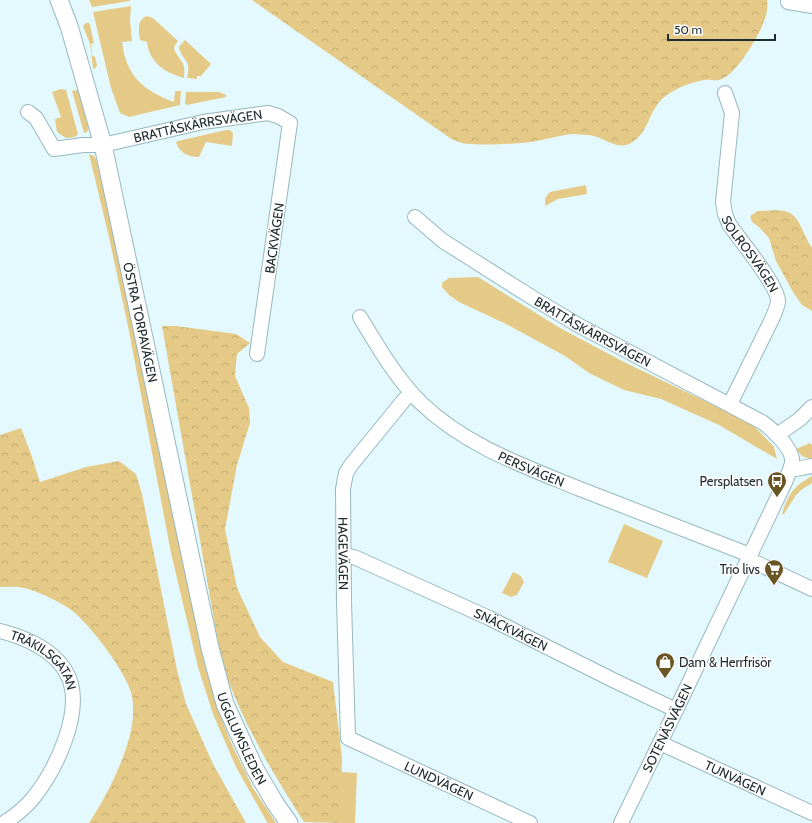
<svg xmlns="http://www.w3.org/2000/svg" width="812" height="823" font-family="Cabin,sans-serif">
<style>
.green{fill:#e5c986}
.forest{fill:url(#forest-crowns)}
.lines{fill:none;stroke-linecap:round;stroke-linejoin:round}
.minor-casing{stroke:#96b8bf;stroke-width:16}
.tertiary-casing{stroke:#96b8bf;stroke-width:19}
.minor{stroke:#fff;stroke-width:14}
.tertiary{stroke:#fff;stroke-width:17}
.labels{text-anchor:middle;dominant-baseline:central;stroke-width:3;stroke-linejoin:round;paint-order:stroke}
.street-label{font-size:13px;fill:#202d30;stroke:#fff}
.poi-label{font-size:13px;fill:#202d30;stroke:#fff;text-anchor:end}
</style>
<defs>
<pattern id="forest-crowns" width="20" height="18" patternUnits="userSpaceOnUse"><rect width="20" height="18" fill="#e5c986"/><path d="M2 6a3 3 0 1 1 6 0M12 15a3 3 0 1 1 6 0" fill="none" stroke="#c4ad74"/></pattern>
</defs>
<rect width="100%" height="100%" fill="#e4f9fe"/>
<path class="green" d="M89 0H130V1L92 7Z
M131 6 130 20 132 41 122 42C126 76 144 91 174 102L175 91H181L180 105 129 117 120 113 111 88 93 12Z
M147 16 153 18 178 41 175 45 174 49C180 63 186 59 184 78 165 73 149 62 147 42L140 40C139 31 136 20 147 16Z
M86 23H89L90 25 94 43 91 44 92 55 95 57 97 65 95 69 93 68 90 44 83 26Z
M185 40 211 64 201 76H197V79L187 78C192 58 182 62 179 47Z
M61 89 66 90 78 134 75 137 66 138 57 132 55 119 61 117 52 92Z
M78 90 89 128 87 132 84 133 72 91Z
M186 92H219L226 95V97L187 105 185 104Z
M226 130H230L233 133 232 146 206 142 199 157C189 157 179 153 176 142L178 141Z
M89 154 94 156 96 159 104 191 151 405 204 662 219 713 233 747 253 788 276 823H268L267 822 236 767 213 714 198 667 171 553 129 331 109 237Z
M586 185 587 194 558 199 545 206V198L550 192Z
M478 277 560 328 622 361 738 417 755 427 774 447 777 459 719 425 661 399 624 390 589 373 565 356 506 324 459 302 449 295 442 287V283L449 278Z
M810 443 812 445V460L802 456 796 449Z
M812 476V483L801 490 796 495 784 514H782C788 494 794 486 812 476Z
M624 524 663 541 647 578 608 562Z
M513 572 521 576 524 582 517 595 511 597 502 593Z
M341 772 357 773 355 823H341Z"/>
<path class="forest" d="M252 0H767C768 7 767 14 764 21 759 36 735 77 719 80 715 81 709 79 704 80 689 83 672 89 661 100 648 113 647 139 626 145 615 148 604 138 594 136 588 135 580 134 573 134 559 135 545 140 531 142 516 144 477 146 462 143 458 142 454 140 450 138Z
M758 211C782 210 793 206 803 231 806 237 808 242 812 248V311L802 305 793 292 776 261 769 238 759 227 752 222 750 216Z
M162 326H176L236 334 250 343 237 354 235 376 249 408 250 423 237 465 225 529 237 588 260 637 283 662 333 682 342 757 341 823 304 822C275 777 247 730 228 680 223 668 221 654 218 642Z
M21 428 31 454 40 482 86 467 119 461 136 474 142 494 177 670 186 704 213 764 246 823H89C107 796 134 744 133 711 133 706 133 700 132 696 128 674 89 623 71 610 63 603 35 590 24 588 17 586 8 587 0 587V435Z"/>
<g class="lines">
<defs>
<g id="minor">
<path d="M788 2 812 6"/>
<path id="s1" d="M725 93 732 113 723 202 725 214 729 224C739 239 779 286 778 302 777 308 774 314 772 319L730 404"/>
<path id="s2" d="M28 112 36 118 54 149 83 145H103L203 122 268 113 278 116 290 123 257 354"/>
<path id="s3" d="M415 217 443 241 533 298 578 325 762 422C771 428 791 447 792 459 793 466 788 473 786 480L676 710 621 823"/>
<path id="s4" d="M360 317C378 347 396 378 421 403 466 446 524 466 580 489 637 511 694 533 750 555"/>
<path id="s5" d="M411 393 404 400 351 465 346 473 343 489 344 601 348 738 530 823"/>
<path d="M777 435 800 419 812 407"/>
<path d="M791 467 796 469 812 466"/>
<path id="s6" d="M344 555 354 557 489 618 615 681 676 710"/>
<path d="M748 559 812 589"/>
<path id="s7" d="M0 631C25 637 58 651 69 678 83 713 56 769 34 797 26 807 15 816 4 823"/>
<path id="s8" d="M660 743 812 813"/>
</g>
<g id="tertiary">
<path id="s9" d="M59 0 69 26 103 145 210 648 225 704 255 769 275 803 289 823"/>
</g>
</defs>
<use href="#minor" class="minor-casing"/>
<use href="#tertiary" class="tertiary-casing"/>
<use href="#minor" class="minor"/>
<use href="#tertiary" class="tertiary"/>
</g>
<defs>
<symbol id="bus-pin" viewBox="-11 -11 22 30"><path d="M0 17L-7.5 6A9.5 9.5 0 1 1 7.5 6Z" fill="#685523" stroke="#fff"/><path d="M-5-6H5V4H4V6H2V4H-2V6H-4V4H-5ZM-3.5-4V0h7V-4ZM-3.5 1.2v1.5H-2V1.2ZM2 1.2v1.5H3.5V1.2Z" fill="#fff"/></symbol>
<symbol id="supermarket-pin" viewBox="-11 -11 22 30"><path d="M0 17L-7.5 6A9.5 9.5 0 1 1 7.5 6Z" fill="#685523" stroke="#fff"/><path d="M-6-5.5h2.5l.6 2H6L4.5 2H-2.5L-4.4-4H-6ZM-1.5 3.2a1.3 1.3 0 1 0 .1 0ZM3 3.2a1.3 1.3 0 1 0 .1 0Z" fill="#fff"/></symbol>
<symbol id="shop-pin" viewBox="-11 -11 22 30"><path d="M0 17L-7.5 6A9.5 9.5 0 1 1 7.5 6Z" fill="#685523" stroke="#fff"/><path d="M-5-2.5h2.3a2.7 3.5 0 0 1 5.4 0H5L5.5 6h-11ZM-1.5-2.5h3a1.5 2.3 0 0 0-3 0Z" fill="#fff"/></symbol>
</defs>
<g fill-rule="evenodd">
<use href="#bus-pin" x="766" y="470" width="22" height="30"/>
<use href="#supermarket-pin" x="763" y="558" width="22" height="30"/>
<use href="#shop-pin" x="654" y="651" width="22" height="30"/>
</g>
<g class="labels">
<g class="street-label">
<text stroke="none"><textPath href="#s2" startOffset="192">BRATTÅSKÄRRSVÄGEN</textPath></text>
<text transform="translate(274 238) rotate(-82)">BACKVÄGEN</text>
<text stroke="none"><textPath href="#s1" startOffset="170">SOLROSVÄGEN</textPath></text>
<text stroke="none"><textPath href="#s9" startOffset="333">ÖSTRA TORPAVÄGEN</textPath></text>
<text stroke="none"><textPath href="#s3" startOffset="212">BRATTÅSKÄRRSVÄGEN</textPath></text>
<text stroke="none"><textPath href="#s4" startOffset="235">PERSVÄGEN</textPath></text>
<text stroke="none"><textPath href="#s5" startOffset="184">HAGEVÄGEN</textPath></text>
<text stroke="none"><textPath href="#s6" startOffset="183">SNÄCKVÄGEN</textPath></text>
<text stroke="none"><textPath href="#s7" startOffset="55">TRÄKILSGATAN</textPath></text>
<text transform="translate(667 728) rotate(-64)">SOTENÄSVÄGEN</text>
<text stroke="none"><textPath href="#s9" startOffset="762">UGGLUMSLEDEN</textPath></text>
<text stroke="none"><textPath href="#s8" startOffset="83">TUNVÄGEN</textPath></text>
<text stroke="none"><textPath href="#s5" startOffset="469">LUNDVÄGEN</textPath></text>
</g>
<g class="poi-label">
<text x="763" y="481">Persplatsen</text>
<text x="760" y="569">Trio livs</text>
<text x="679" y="662" text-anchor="start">Dam &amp; Herrfrisör</text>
</g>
</g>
<path d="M668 34v6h107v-6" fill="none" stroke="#202d30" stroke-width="2"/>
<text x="674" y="34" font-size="12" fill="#202d30" stroke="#ffffff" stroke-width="3" paint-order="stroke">50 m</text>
</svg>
